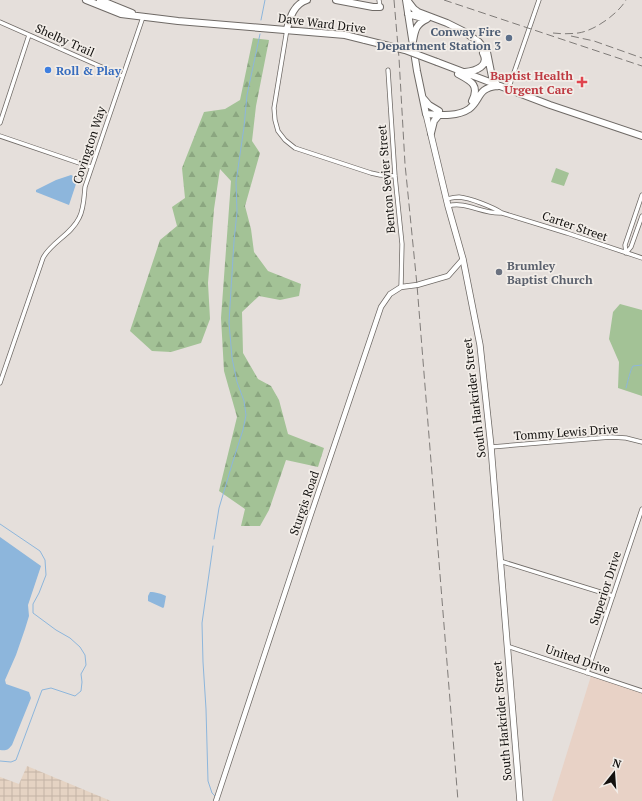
<svg xmlns="http://www.w3.org/2000/svg" width="642" height="801" font-family="'PT Serif',serif">
<style>
.industrial{fill:url(#industrial-grid)}
.medical{fill:#e8d2c6}
.forest{fill:url(#forest-firs)}
.green{fill:#a3c296}
.water{fill:#8db6dc}
.lines{fill:none;stroke-linecap:round;stroke-linejoin:round}
.stream{stroke:#8db6dc;stroke-width:1}
.minor-casing{stroke:#6f6a66;stroke-width:5}
.tertiary-casing{stroke:#6f6a66;stroke-width:6}
.secondary-casing{stroke:#6f6a66;stroke-width:7}
.primary-casing{stroke:#6f6a66;stroke-width:8}
.minor{stroke:#fff;stroke-width:3.5}
.tertiary{stroke:#fff;stroke-width:4.5}
.secondary{stroke:#fff;stroke-width:5.5}
.primary{stroke:#fff;stroke-width:6}
.rail{stroke:#807c79;stroke-width:1;stroke-dasharray:8 4;stroke-linecap:butt}
.primary-bridge-casing{stroke:#6f6a66;stroke-width:8;stroke-linecap:butt}
.primary-bridge{stroke:#fff;stroke-width:6}
.service-dot{fill:#5c6f8a;stroke:#f2ede8;stroke-width:1.5}
.shop-dot{fill:#3f7fe0;stroke:#f2ede8;stroke-width:1.5}
.health-dot{fill:#e0444e;stroke:#f2ede8;stroke-width:1.5}
.worship-dot{fill:#6b7280;stroke:#f2ede8;stroke-width:1.5}
.labels{text-anchor:middle;dominant-baseline:central;stroke-width:3.5;stroke-linejoin:round;paint-order:stroke}
.street-label{font-size:12px;fill:#13110f;stroke:#f2ede8}
.service-label{font-size:12px;font-weight:bold;fill:#4e5e75;stroke:#f2ede8;text-anchor:end}
.shop-label{font-size:12px;font-weight:bold;fill:#366cbe;stroke:#f2ede8;text-anchor:start}
.health-label{font-size:12px;font-weight:bold;fill:#be3a42;stroke:#f2ede8;text-anchor:end}
.worship-label{font-size:12px;font-weight:bold;fill:#5b616d;stroke:#f2ede8;text-anchor:start}
</style>
<defs>
<pattern id="industrial-grid" width="8" height="8" patternUnits="userSpaceOnUse"><rect width="8" height="8" fill="#e5d3c3"/><path d="M0 4h8M4 0v8" fill="none" stroke="#c4b4a6"/></pattern>
<pattern id="forest-firs" width="22" height="20" patternUnits="userSpaceOnUse"><rect width="22" height="20" fill="#a3c296"/><path d="M5 1l3.5 6h-7zM16 11l3.5 6h-7z" fill="#8ba680"/></pattern>
</defs>
<rect width="100%" height="100%" fill="#e5dfdb"/>
<path class="industrial" d="M27 766 111 801H0V777L19 784Z"/>
<path class="medical" d="M591 676 642 692V801H552Z"/>
<path class="forest" d="M253 38 269 40 256 106 252 141 260 153 245 206 251 229 254 252 268 271 301 284 299 296 280 300 259 296 242 312 243 353 258 379 271 386 279 400 288 434 324 448 318 467 286 460 269 510 260 526H241L245 509 219 491 237 417 224 371 221 318 231 181 220 169 214 209 208 283 210 319 201 343 171 352 152 351 130 331 160 240 177 226 172 207 185 198 182 168 204 112 225 109 240 100Z"/>
<path class="green" d="M556 168 569 173 564 186 551 182Z
M620 304 642 310V396L618 388 619 362 609 339 613 312Z"/>
<path class="water" d="M71 175 77 178 76 184 69 205 36 192V190L56 180Z
M0 537 41 566 28 605 29 616 25 629 16 655 5 680 6 684 29 692 31 698 12 745C8 750 6 751 0 750Z
M150 592C155 592 162 594 166 596L164 607 163 608 148 601V596Z"/>
<g class="lines">
<path class="stream" d="M261 20 265 0
M626 388C628 381 630 371 633 366L642 365
M0 524 40 551 45 560 46 575 39 593 33 604V613L56 630 70 638 80 647 85 655 86 665 81 674 82 682 81 691 75 696 51 688 42 690 16 760 11 762 0 761
M214 539 219 508 233 461 243 430 246 415 244 401 237 382 232 358 229 322 234 241 237 212 236 182 244 127 247 95 260 34
M213 546 202 623 203 662 206 709 208 781 212 793 215 796"/>
<defs>
<path id="minor" d="M379 0 380 7
M0 22 122 76
M287 29 274 108 275 120 278 131 285 140 295 148 371 173 380 175 395 176
M388 70 395 176 402 244 401 287
M508 90 539 0
M0 123 29 35
M0 136 91 167
M447 199C451 198 455 197 459 197 470 198 493 207 502 213L567 233 642 258
M448 206C466 201 482 214 501 213
M626 253 625 245 642 195
M626 253 631 247 642 216
M0 383 43 258C51 242 71 235 79 218 84 209 84 197 85 187L143 17
M491 447 611 437 626 438 642 442
M500 561 613 596
M507 646 642 691
M587 673 642 509"/>
<path id="tertiary" d="M216 801 308 523 381 307 390 294 401 287 417 285 448 276 463 259"/>
<path id="secondary" d="M426 114 448 206 463 259 480 345 491 447 520 801"/>
<path id="primary" d="M86 0 121 14 178 21 321 33 345 35 365 40
M100 0 132 13
M336 0 373 7H380
M406 0 417 71 426 114C440 115 457 117 469 109 481 100 477 88 497 86
M407 0 414 9 418 12 447 23 463 31 479 42 487 52 492 77 498 86
M408 14 426 19
M287 29C290 17 294 4 307 0
M413 41C415 30 416 24 427 19
M437 62 550 105 642 136
M465 72C476 71 490 66 483 53
M458 74C471 81 480 85 472 101
M423 98 429 105 439 111
M431 133 434 121 439 115"/>
</defs>
<use href="#minor" class="minor-casing"/>
<use href="#tertiary" class="tertiary-casing"/>
<use href="#secondary" class="secondary-casing"/>
<use href="#primary" class="primary-casing"/>
<use href="#minor" class="minor"/>
<use href="#tertiary" class="tertiary"/>
<use href="#secondary" class="secondary"/>
<use href="#primary" class="primary"/>
<path class="rail" d="M394 0 399 58 405 164 417 285 458 801
M444 0 642 66
M553 33C561 34 570 34 578 33 594 31 618 14 626 0
M571 36 594 41 642 58"/>
<defs>
<path id="primary-bridge" d="M365 40 405 50 437 62"/>
</defs>
<use href="#primary-bridge" class="primary-bridge-casing"/>
<use href="#primary-bridge" class="primary-bridge"/>
</g>
<circle class="service-dot" cx="509" cy="38" r="4"/>
<circle class="shop-dot" cx="48" cy="70" r="4"/>
<path class="health-dot" d="M580 76h4v4h4v4h-4v4h-4v-4h-4v-4h4z"/>
<circle class="worship-dot" cx="499" cy="272" r="4"/>
<g class="labels">
<g class="street-label">
<text transform="translate(322 23) rotate(7)">Dave Ward Drive</text>
<text transform="translate(65 40) rotate(24)">Shelby Trail</text>
<text transform="translate(89 145) rotate(-72)">Covington Way</text>
<text transform="translate(386 179) rotate(-95)">Benton Sevier Street</text>
<text transform="translate(575 226) rotate(19)">Carter Street</text>
<text transform="translate(474 398) rotate(-97)">South Harkrider Street</text>
<text transform="translate(566 432) rotate(-4)">Tommy Lewis Drive</text>
<text transform="translate(304 503) rotate(-71)">Sturgis Road</text>
<text transform="translate(605 588) rotate(-72)">Superior Drive</text>
<text transform="translate(578 659) rotate(19)">United Drive</text>
<text transform="translate(502 721) rotate(-95)">South Harkrider Street</text>
</g>
<g class="service-label">
<text x="501" y="31">Conway Fire<tspan x="501" dy="14">Department Station 3</tspan></text>
</g>
<g class="shop-label">
<text x="56" y="70">Roll &amp; Play</text>
</g>
<g class="health-label">
<text x="573" y="75">Baptist Health<tspan x="573" dy="14">Urgent Care</tspan></text>
</g>
<g class="worship-label">
<text x="507" y="265">Brumley<tspan x="507" dy="14">Baptist Church</tspan></text>
</g>
</g>
<g transform="translate(614 773) rotate(17)" stroke="#f2ede8" stroke-width="3" paint-order="stroke">
<path d="M0-3L7 15L0 10L-7 15Z" fill="#13110f"/>
<text y="-6" font-size="11" font-weight="bold" text-anchor="middle" fill="#13110f">N</text>
</g>
</svg>
